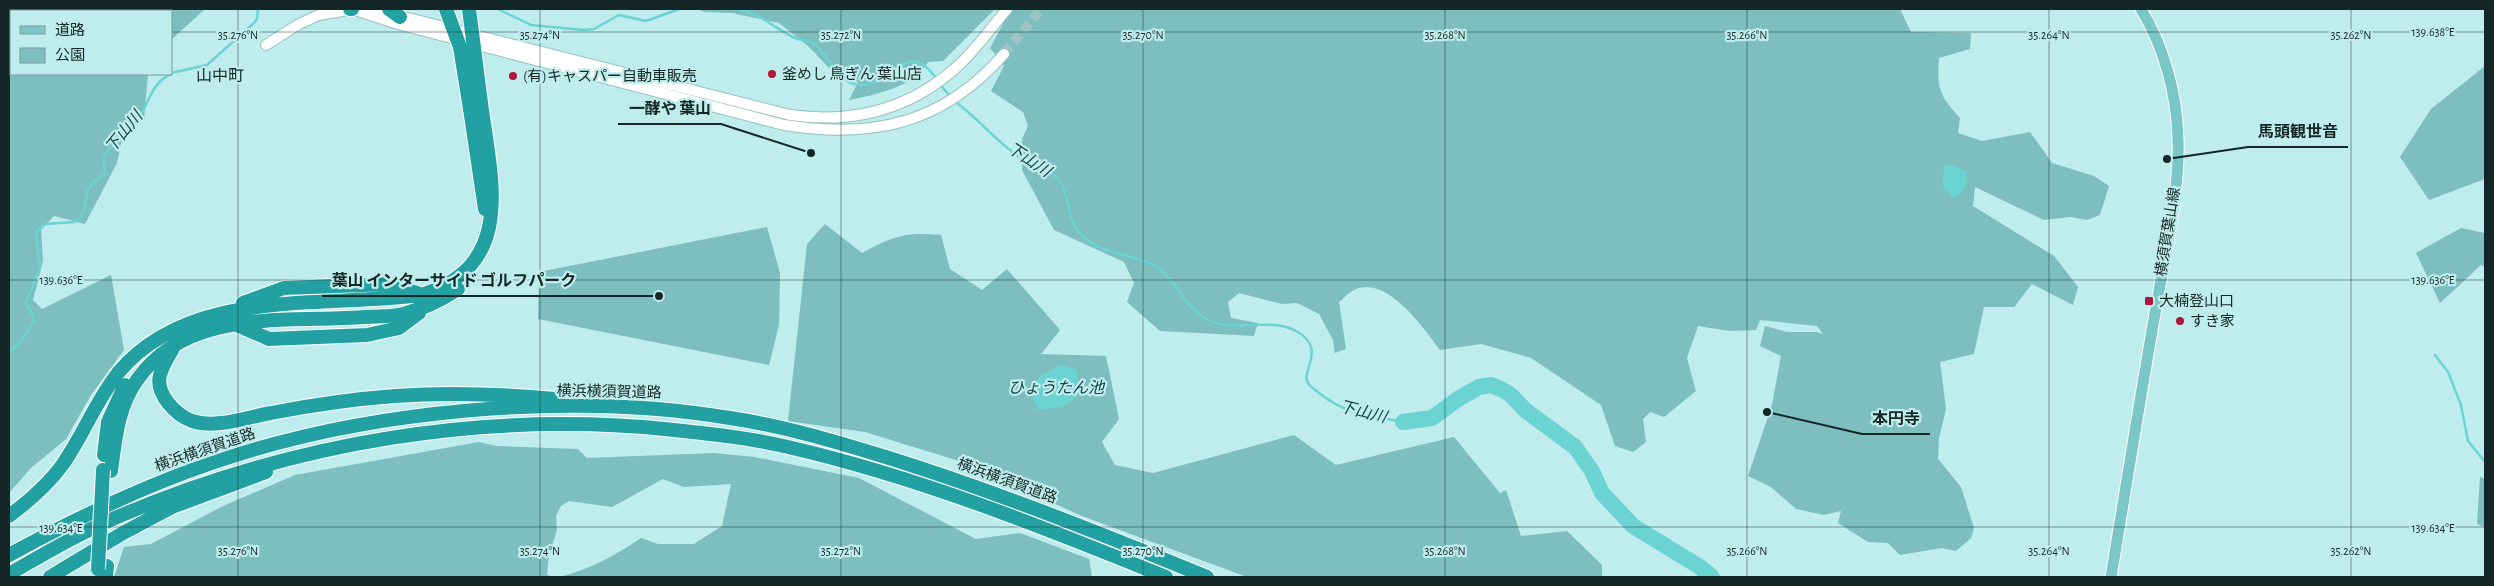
<svg xmlns="http://www.w3.org/2000/svg" width="2494" height="586" font-family="'Alegreya Sans','Noto Sans JP',sans-serif">
<style>
.green{fill:#7dbebe}
.water{fill:#6cd3d3}
.lines{fill:none;stroke-linecap:round;stroke-linejoin:round}
.stream{stroke:#6cd3d3;stroke-width:2.5}
.river{stroke:#6cd3d3;stroke-width:16}
.secondary-tunnel{stroke:#9dc4c4;stroke-width:10;stroke-dasharray:10 5;stroke-linecap:butt}
.secondary-casing{stroke:#95c1c1;stroke-width:12}
.primary-casing{stroke:#fff;stroke-width:13}
.highway-casing{stroke:#fff;stroke-width:16}
.secondary{stroke:#fff;stroke-width:10}
.primary{stroke:#7bc7c7;stroke-width:11}
.highway{stroke:#23a1a2;stroke-width:14}
.highway-bridge-casing{stroke:#fff;stroke-width:16;stroke-linecap:butt}
.highway-bridge{stroke:#23a1a2;stroke-width:14}
.ticks{fill:none;stroke:#142626;stroke-width:1;stroke-opacity:0.45}
.poi-dot{fill:#ac173a;stroke:#bfecec;stroke-width:2}
.labels{text-anchor:middle;dominant-baseline:central;stroke-width:4.5;stroke-linejoin:round;paint-order:stroke}
.poi-label{font-size:15px;fill:#142626;stroke:#bfecec;text-anchor:start}
.street-label{font-size:15px;fill:#142626;stroke:#bfecec}
.neighbourhood-label{font-size:16px;fill:#142626;stroke:#bfecec}
.water-label{font-size:16px;font-style:italic;fill:#144444;stroke:#bfecec}
.ticks-label{font-size:12px;text-anchor:middle;fill:#142626;stroke:#bfecec;stroke-width:4.5;stroke-linejoin:round;paint-order:stroke}
.leader{fill:none;stroke:#142626;stroke-width:2}
.callout-dot{fill:#142626;stroke:#bfecec;stroke-width:2}
.callout-label{font-size:16px;text-anchor:middle;font-weight:bold;fill:#142626;stroke:#bfecec;stroke-width:4.5;stroke-linejoin:round;paint-order:stroke}
</style>
<rect width="100%" height="100%" fill="#bfecec"/>
<path class="green" d="M9 9H205L171 40V11H11V74H148L144 120 126 119 117 163 85 224 54 216 41 230 43 261 33 300 42 309 111 275 124 350 91 395 66 439 31 468 9 493Z
M698 9H995L943 61 928 62C915 87 874 95 849 100L858 82 839 78 808 46 779 23 732 13 704 12Z
M1011 9H1900L1911 32 1971 33 1970 49 1939 58C1937 89 1939 95 1960 118L1958 133 1982 141 2030 132 2052 163 2094 176 2109 186 2100 215 2087 220 2071 217 2044 220 1975 187 1973 206 2054 256 2078 287 2073 305 2032 284 2014 307H1984L1974 354 1940 362 1946 409 1939 438 1938 459 1961 487 1974 528 1971 538 1956 551 1942 548 1900 555 1888 543 1868 542 1838 523 1841 511 1824 515 1796 509 1771 487 1748 476 1772 405 1781 356 1760 346 1765 326 1787 332H1816L1823 334 1817 326 1760 320 1756 330 1729 331 1698 326 1687 358 1696 391 1664 417 1650 412 1643 419 1646 442 1633 452 1615 446 1601 405 1531 358 1481 344 1440 350C1424 329 1387 274 1354 290 1349 292 1343 299 1339 302L1346 349 1335 353 1333 340 1319 314 1297 303 1282 304 1239 293 1228 302 1231 318 1258 323 1254 336 1160 331 1127 302 1134 283 1124 262 1054 230 1022 170V139L1028 126 1023 112 991 91 1004 66 990 48Z
M2485 66V179L2429 200 2400 157 2431 109Z
M825 224 862 253C894 236 905 232 941 235L950 269 982 290 1007 269 1060 330 1041 354 1106 356 1119 419 1102 442 1115 465 1153 473 1294 435 1336 465 1454 437 1500 493 1506 490 1521 536 1567 531 1602 565V577H1247L1082 516 959 461 865 432 788 421 807 244Z
M767 227 780 273 779 325 769 365 538 319 539 272Z
M2461 228 2485 233V267L2481 265 2440 303 2416 253Z
M479 442 496 446 578 449 587 458 714 453 754 457 859 478 976 539 1020 533 1089 559 1092 577H559C589 570 616 555 641 538L658 544H694L722 526 731 484 684 487 663 479 612 507 569 501 561 506 556 516 557 530 549 555 547 574 552 577H114L124 547 151 544 221 507 295 475Z
M2480 477 2485 479V527L2477 524Z"/>
<path class="water" d="M1946 164 1955 166 1966 171 1967 186 1954 199 1943 187V174Z
M1061 365 1076 369 1079 385 1078 396 1062 407 1038 410 1029 389 1041 375Z"/>
<g class="lines">
<path class="stream" d="M498 9 531 25 583 30 594 29 619 15 646 21 679 9
M738 9C760 13 774 28 793 37 799 40 808 40 814 44 827 54 836 76 851 83 889 98 903 32 936 78
M171 73 207 65 254 23 257 19 258 9
M941 86 950 96
M957 103C981 121 1000 146 1026 161 1036 168 1051 171 1059 180 1070 196 1067 218 1079 232 1099 256 1129 252 1154 265 1175 276 1183 305 1203 317 1230 335 1268 316 1296 331 1328 348 1300 372 1308 383 1310 387 1316 390 1319 393 1346 415 1370 415 1403 422
M9 351C21 344 30 330 34 317L26 303 40 267 36 232 45 224 74 222 81 217C92 195 78 190 105 174L104 156C114 141 131 130 141 114 150 99 153 82 171 74
M2435 355 2448 372 2461 405 2468 441 2485 462"/>
<path class="river" d="M1403 422 1432 418 1458 399 1479 387 1491 385 1501 389 1511 395 1525 410 1575 447 1592 471 1602 493 1633 526 1700 567 1712 577"/>
<path class="secondary-tunnel" d="M1004 54 1041 9"/>
<defs>
<path id="secondary" d="M352 9 398 24 784 125C873 139 943 124 1004 54
M373 9 790 115C854 124 912 109 960 64 977 48 992 27 1007 9
M266 45 299 24 319 15 353 9"/>
<path id="primary" d="M2111 577C2126 487 2140 398 2156 308 2165 255 2180 192 2178 139 2177 94 2164 47 2141 9"/>
<path id="highway" d="M350 9H352
M389 9 400 17
M470 109 485 209
M243 303 284 288 389 284 417 293
M237 325 269 339 367 335 399 328 419 313
M173 348C169 356 162 366 160 375 155 394 176 415 192 421 216 429 247 417 271 413 312 405 354 399 395 396 448 392 502 394 555 399
M104 455 108 422 125 385
M111 471C115 441 118 406 137 380 188 307 288 323 365 317 378 316 391 317 403 314 423 309 441 300 458 289
M9 516C29 501 48 485 63 464 83 435 96 401 118 373 189 287 323 308 421 295 517 266 491 179 481 103
M9 555C73 520 139 488 209 464 363 410 569 391 730 418 784 426 837 442 889 458 997 492 1102 534 1207 577
M9 574C46 553 83 531 122 515 296 442 485 410 674 430 712 434 750 438 788 447 918 477 1043 527 1166 577
M50 577 123 533 172 507 266 472
M106 577 107 566"/>
</defs>
<use href="#secondary" class="secondary-casing"/>
<use href="#primary" class="primary-casing"/>
<use href="#highway" class="highway-casing"/>
<use href="#secondary" class="secondary"/>
<use href="#primary" class="primary"/>
<use href="#highway" class="highway"/>
<defs>
<path id="highway-bridge" d="M446 9 460 47 470 109
M469 9 481 103
M98 569 103 470"/>
</defs>
<use href="#highway-bridge" class="highway-bridge-casing"/>
<use href="#highway-bridge" class="highway-bridge"/>
</g>
<path class="ticks" d="M238 9V577M540 9V577M841 9V577M1143 9V577M1445 9V577M1747 9V577M2049 9V577M2351 9V577M9 32H11M171 32H2485M9 280H2485M9 527H2485"/>
<g class="poi-dot">
<circle cx="772" cy="74" r="5"/>
<circle cx="513" cy="76" r="5"/>
<rect x="2144" y="296" width="10" height="10" rx="2.5"/>
<circle cx="2180" cy="321" r="5"/>
</g>
<g class="labels">
<g class="poi-label">
<text x="782" y="74">釜めし 鳥ぎん 葉山店</text>
<text x="523" y="76">(有)キャスパー自動車販売</text>
<text x="2159" y="301">大楠登山口</text>
<text x="2190" y="321">すき家</text>
</g>
<g class="street-label">
<text transform="translate(2168 232) rotate(-81)">横須賀葉山線</text>
<text transform="translate(609 392) rotate(1)">横浜横須賀道路</text>
<text transform="translate(205 450) rotate(-19)">横浜横須賀道路</text>
<text transform="translate(1007 481) rotate(20)">横浜横須賀道路</text>
</g>
<g class="neighbourhood-label">
<text x="220" y="76">山中町</text>
</g>
<g class="water-label">
<text transform="translate(124 132) rotate(-51)">下山川</text>
<text transform="translate(1029 160) rotate(33)">下山川</text>
<text x="1056" y="388">ひょうたん池</text>
<text transform="translate(1363 412) rotate(14)">下山川</text>
</g>
</g>
<g class="ticks-label">
<text x="2433" y="36">139.638°E</text>
<text x="238" y="39">35.276°N</text>
<text x="540" y="39">35.274°N</text>
<text x="841" y="39">35.272°N</text>
<text x="1143" y="39">35.270°N</text>
<text x="1445" y="39">35.268°N</text>
<text x="1747" y="39">35.266°N</text>
<text x="2049" y="39">35.264°N</text>
<text x="2351" y="39">35.262°N</text>
<text x="2433" y="284">139.636°E</text>
<text x="61" y="284">139.636°E</text>
<text x="2433" y="532">139.634°E</text>
<text x="61" y="532">139.634°E</text>
<text x="238" y="555">35.276°N</text>
<text x="540" y="555">35.274°N</text>
<text x="841" y="555">35.272°N</text>
<text x="1143" y="555">35.270°N</text>
<text x="1445" y="555">35.268°N</text>
<text x="1747" y="555">35.266°N</text>
<text x="2049" y="555">35.264°N</text>
<text x="2351" y="555">35.262°N</text>
</g>
<path class="leader" d="M811 153L721 124H618M2167 159L2248 147H2348M659 296L586 296H322M1767 412L1862 434H1930"/>
<g class="callout-dot">
<circle cx="811" cy="153" r="5"/>
<circle cx="2167" cy="159" r="5"/>
<circle cx="659" cy="296" r="5"/>
<circle cx="1767" cy="412" r="5"/>
</g>
<g class="callout-label">
<text x="670" y="114">一酵や 葉山</text>
<text x="2298" y="137">馬頭観世音</text>
<text x="454" y="286">葉山 インターサイド ゴルフパーク</text>
<text x="1896" y="424">本円寺</text>
</g>
<rect width="2494" height="586" fill="none" stroke="#142626" stroke-width="20"/>
<rect x="10" y="10" width="162" height="65" fill="#bfecec" stroke="#7b9d9d"/>
<rect x="20" y="26" width="25" height="8" fill="#7bc7c7" stroke="#7b9d9d"/>
<text x="55" y="35" font-size="15" fill="#142626">道路</text>
<rect x="20" y="48" width="25" height="15" fill="#7dbebe" stroke="#7b9d9d"/>
<text x="55" y="60" font-size="15" fill="#142626">公園</text>
</svg>
